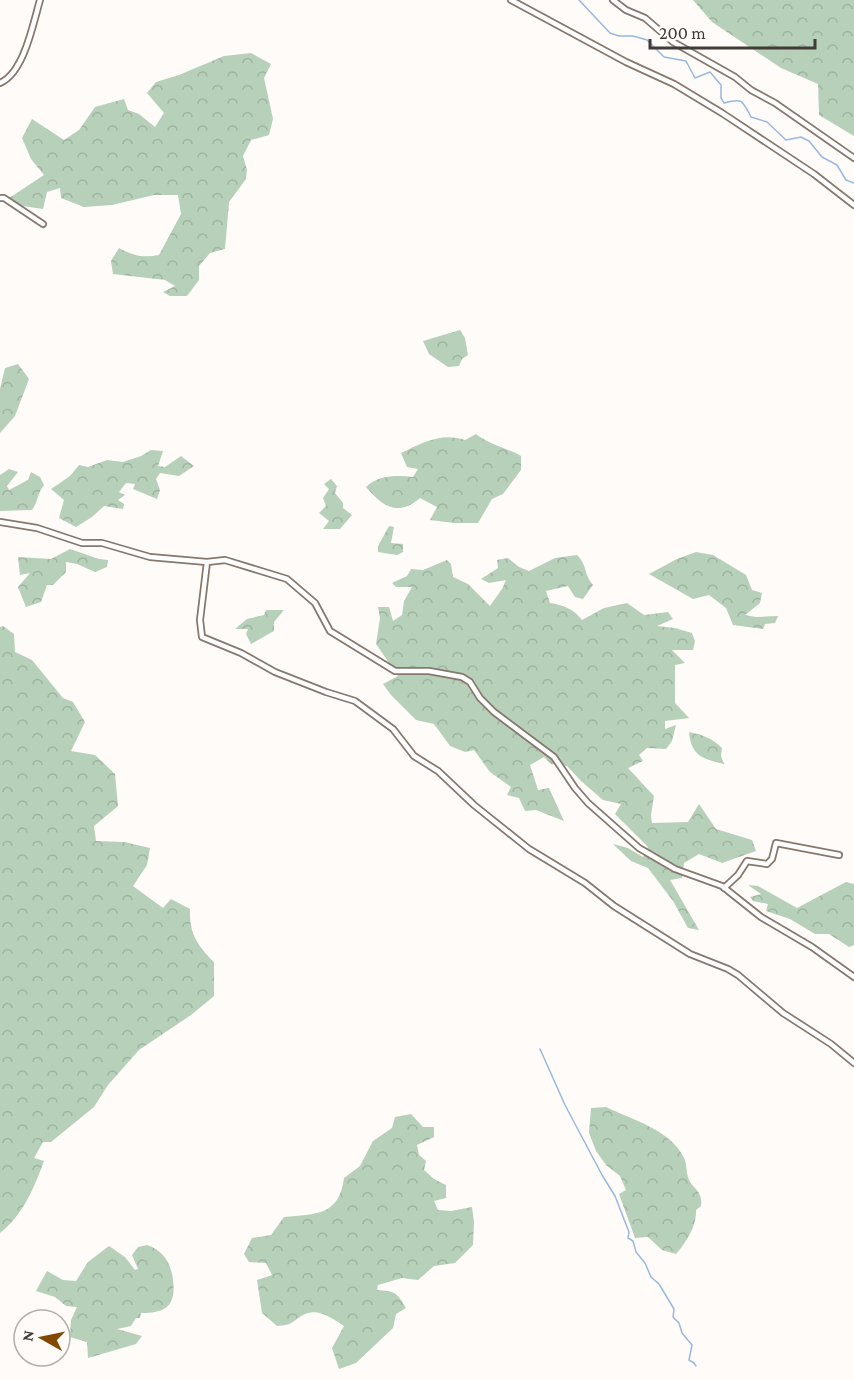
<svg xmlns="http://www.w3.org/2000/svg" width="854" height="1380" font-family="'Crimson Pro',serif">
<style>
.forest{fill:url(#forest-crowns)}
.lines{fill:none;stroke-linecap:round;stroke-linejoin:round}
.stream{stroke:#97b9e0;stroke-width:1.5}
.minor-casing{stroke:#88776d;stroke-width:8}
.minor{stroke:#fff;stroke-width:4.5}
</style>
<defs>
<pattern id="forest-crowns" width="20" height="18" patternUnits="userSpaceOnUse" patternTransform="scale(1.5)"><rect width="20" height="18" fill="#b6d0ba"/><path d="M2 6a3 3 0 1 1 6 0M12 15a3 3 0 1 1 6 0" fill="none" stroke="#9eb3a0"/></pattern>
</defs>
<rect width="100%" height="100%" fill="#fffbf8"/>
<path class="forest" d="M693 0H854V136L819 115 818 84 781 68 712 22Z
M251 53 271 64 264 78 273 119 269 135 251 140 243 156 247 170 246 179 229 202 225 249 210 253 199 266V280L187 296H170L163 292 175 286 165 280 113 274 111 261 119 248C133 256 143 258 159 255L181 214 178 195H154L112 205 84 207 61 198 60 188 47 192 43 209 16 205 9 198 44 175 31 159 22 138 32 119 64 140 79 130 95 107 124 99 128 110 139 114 155 127 164 113 147 93 156 82 179 75 224 56Z
M460 330 465 338 468 355 462 359 459 366 448 367 429 354 423 341Z
M18 364 29 379 15 416 0 433V389L5 368Z
M476 434C492 446 505 447 521 456V470L503 494 492 499 478 523H454L430 520 437 507 420 498C398 517 383 507 366 487 378 475 397 475 413 477L418 469 407 467 401 453C422 443 441 432 465 440Z
M151 450 163 451 158 466 165 467 181 456 194 466 179 476 160 473 156 479 160 490 157 499 133 489 135 484 126 483 119 492 125 495 118 500 124 504 123 509 104 506 92 517 76 527 59 518 64 500 51 489 70 476 79 465 88 467 107 460 123 462 141 456Z
M9 469 18 472 7 486 9 490 28 480 31 472 40 477 44 485C37 494 38 502 32 510L0 511V475Z
M331 479 337 486 335 493 343 503V508L352 515 340 529H323L329 521 319 513 326 506 323 498 329 489 324 484Z
M389 526 394 527 391 543 403 544V552L397 555 378 552V546Z
M70 549 99 559 108 560 107 567 95 572 77 564 66 562V572L53 585H47L41 602 26 607 18 587 30 573 20 575 18 557 51 559Z
M696 552 713 555 746 575 752 590 762 593 760 603 745 615 756 617 778 616 775 623 765 624 763 629 733 625 726 608 709 595 693 599 649 574 677 559Z
M577 555C588 566 583 573 593 585L583 599 575 597 568 586 546 591 550 603C563 605 574 609 582 620L604 608 627 603 644 615 668 612 673 619 657 626 675 628 692 633 695 641 693 650H672L685 663 675 665V703L689 718 665 721V729L676 725 672 741 666 749 647 748 639 755 643 761 628 768 654 796 651 815 652 823 688 822 699 804 716 829 752 840 756 851 722 863 699 854 684 863 682 878 670 880 699 930 688 928 673 901 648 868 631 861 613 844 628 848 643 857 648 847 615 814 621 804 603 800 581 781 567 766 551 764 544 757 530 765 538 790 549 788 564 821 536 810 525 811 519 798 507 795 511 787 490 772 474 750 465 752 450 746 434 724 416 720 391 695 383 684 398 676 376 644 380 618 378 607H389L393 621 402 615 404 601 412 587H396L392 583 407 576 411 569 423 570 447 560 451 564 453 577 468 584 490 606 502 589 506 580 489 583 481 579 498 568 497 560 508 558 519 567 529 571 555 558Z
M266 610H284L274 622V631L251 644 246 634 248 629H235L247 619 264 615Z
M3 626 14 634 15 652 32 660 63 698 73 702 85 722 71 751 95 755 115 774 118 806 94 826 96 841 124 842 150 848 147 865 133 886 163 908 171 899 190 909C189 933 197 945 214 962V996L191 1015 139 1050 108 1085 94 1107 51 1142H43L34 1158 44 1161C34 1188 23 1215 0 1233V627Z
M689 732C703 735 712 738 722 748L721 756 724 764C703 759 691 756 689 732Z
M846 882 854 884V945L849 947 829 934H815L790 919 766 911 768 904 753 901 750 897 761 894 748 885 758 886 797 908Z
M606 1107C633 1120 671 1130 684 1158 687 1164 686 1171 688 1177 692 1190 703 1189 701 1206L696 1210C697 1225 686 1243 676 1254L662 1250 648 1237 635 1238 619 1194 626 1190 620 1176 606 1165 596 1151 589 1133 591 1108Z
M411 1114 423 1127H434V1137L417 1145 419 1155 426 1161 424 1170 434 1179 446 1185V1198L434 1201 438 1210 451 1211 472 1207 474 1222 473 1245 455 1263 434 1266 418 1280 402 1278 378 1285 377 1290C396 1291 397 1293 406 1308L396 1314 393 1328 356 1363 339 1369 332 1348 344 1326C332 1318 317 1307 303 1315 291 1322 293 1325 277 1326L262 1313 257 1280 272 1275 266 1263 249 1262 244 1254 252 1238 271 1235 284 1217C316 1214 339 1216 344 1178L360 1166 373 1141 392 1128 395 1117Z
M147 1245C163 1250 171 1263 173 1280 176 1305 167 1313 141 1313L140 1318H136L131 1326 117 1329 142 1336 136 1344 88 1358 87 1342 70 1337 71 1320 77 1307 66 1306 55 1297 36 1291 47 1271 63 1280 76 1281 88 1262 109 1246 125 1257 135 1270 138 1269 132 1255 138 1247Z"/>
<g class="lines">
<path class="stream" d="M579 0 610 33 619 36H633L647 40 664 57 686 61 695 78 710 72 721 85V98L724 103C743 98 742 100 751 117L767 122 786 140 801 137 809 141 822 157 837 165 846 180 854 183
M540 1049 565 1105 602 1175 615 1196 629 1232 628 1238 633 1241 636 1252 645 1263 651 1277 659 1284 674 1309 673 1317 679 1323 682 1333 692 1345 689 1360 694 1363 696 1366"/>
<defs>
<path id="minor" d="M511 0 626 62 674 84 722 113 814 174 854 205
M613 0 626 10 645 18 673 42 735 77 751 90 775 103 854 158
M0 83C24 73 33 24 40 0
M0 198H4L43 224
M0 522 37 528 82 543H102L150 557 207 562 225 560 287 579 315 603 330 631 395 671H429L462 677 470 682 480 698 494 712 554 757 575 788 588 803 639 848 675 869 722 886 761 917 812 947 854 977
M207 562 200 620 202 637 241 653 275 672 326 692 355 701 393 729 414 756 438 771 474 805 529 849 585 883 614 906 690 954 728 969 738 975 783 1013 831 1044 854 1063
M724 888 738 875 747 861 767 864 772 859 776 843 839 855"/>
</defs>
<use href="#minor" class="minor-casing"/>
<use href="#minor" class="minor"/>
</g>
<g transform="translate(42 1338) rotate(279)"><circle r="28" fill="#fffbf8" stroke="#b3aeaa" stroke-width="1.5"/>
<path d="M0-4.5L10 22L0 15L-10 22Z" fill="#834700"/>
<text y="-9" font-size="16" font-weight="bold" text-anchor="middle" fill="#413a35">N</text>
</g>
<path d="M650 39v9h165v-9" fill="none" stroke="#413a35" stroke-width="3"/>
<text x="659" y="39" font-size="18" fill="#413a35" stroke="#fffbf8" stroke-width="4.5" paint-order="stroke">200 m</text>
</svg>
